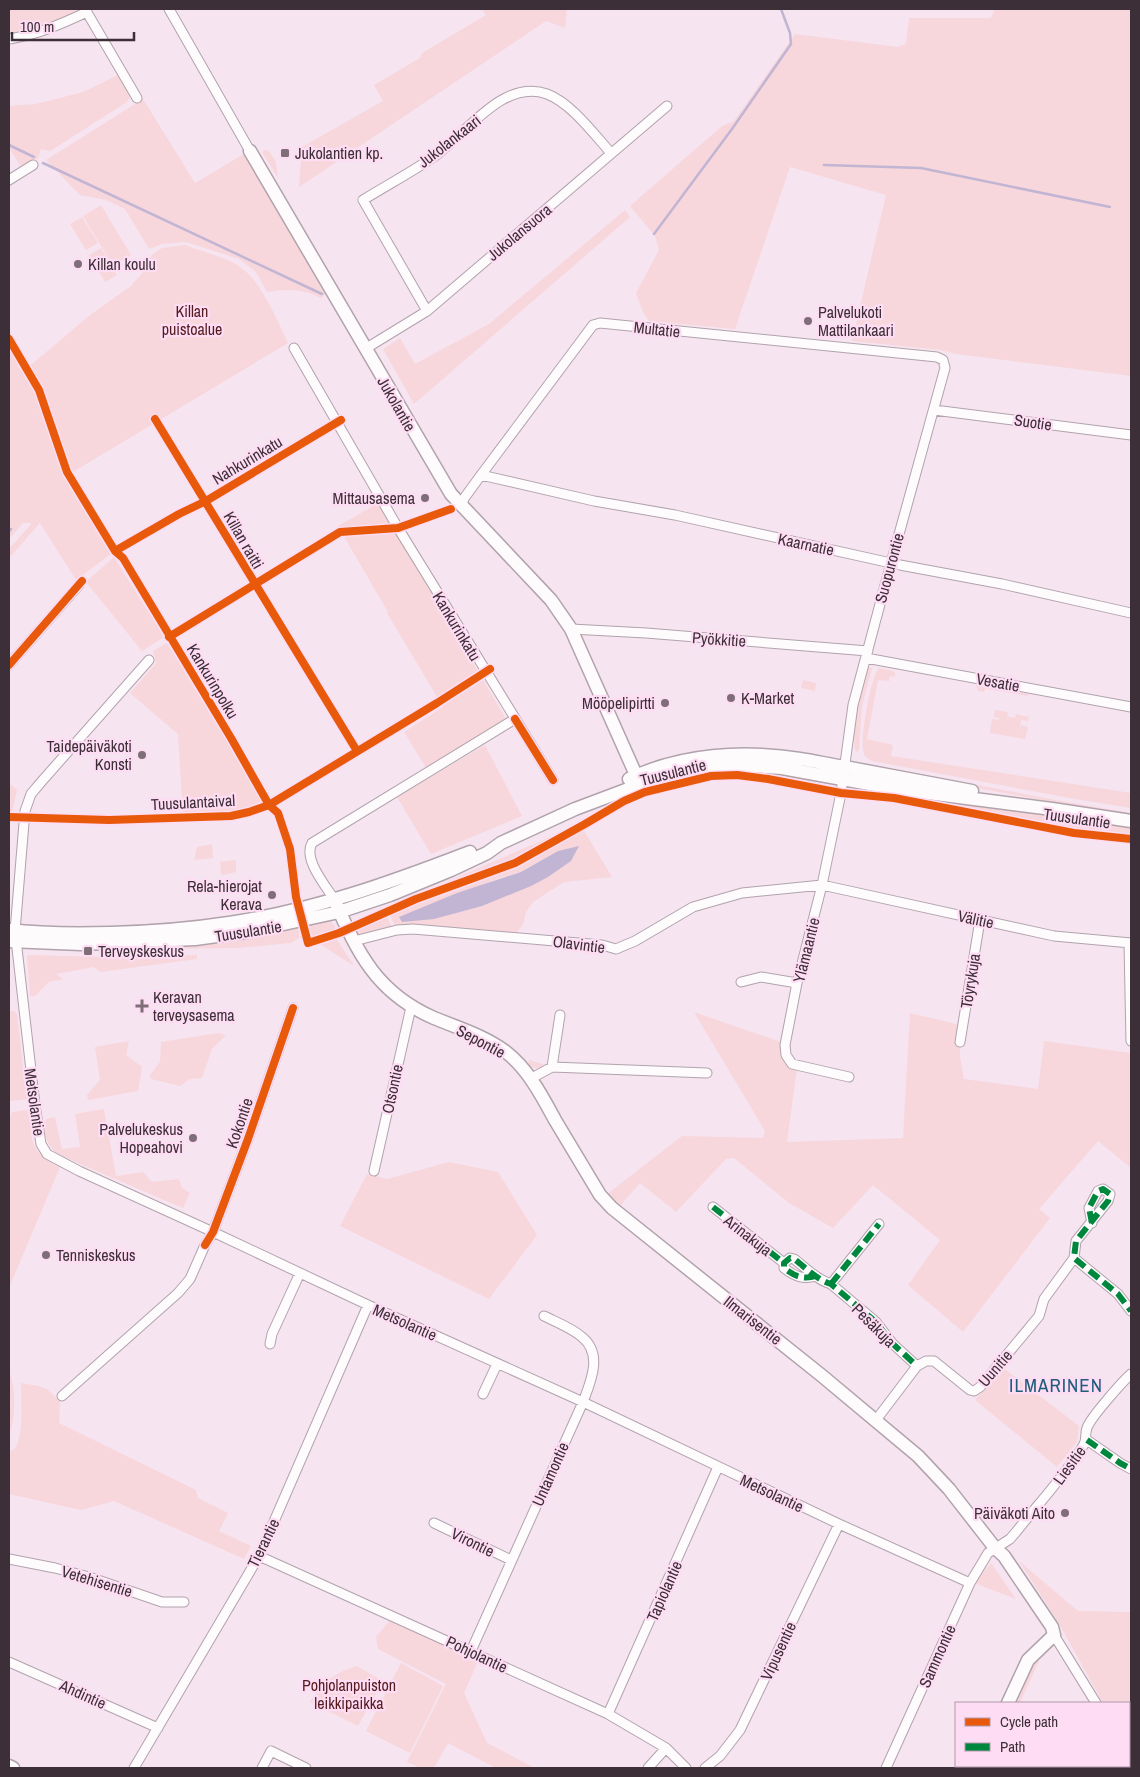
<svg xmlns="http://www.w3.org/2000/svg" width="1140" height="1777" font-family="'Archivo Narrow',sans-serif">
<style>
.green{fill:#f7d7dc;fill-rule:evenodd}
.water{fill:#c1b5d3}
.lines{fill:none;stroke-linecap:round;stroke-linejoin:round}
.stream{stroke:#c1b5d3;stroke-width:2.5}
.street-casing{stroke:#b1a3ac;stroke-width:11}
.secondary-casing{stroke:#b1a3ac;stroke-width:15}
.street{stroke:#fefbfd;stroke-width:9}
.secondary{stroke:#fefbfd;stroke-width:12}
.quiet{stroke:#00873e;stroke-width:6;stroke-dasharray:12 6;stroke-linecap:butt}
.cycleway-casing{stroke:#fedcf3;stroke-width:11}
.cycleway{stroke:#e8590c;stroke-width:8}
.poi-dot{fill:#7d6e78;stroke:#fedcf3;stroke-width:2}
.labels{text-anchor:middle;dominant-baseline:central;stroke-width:4.5;stroke-linejoin:round;paint-order:stroke}
.street-label{font-size:16px;fill:#3c2f38;stroke:#fedcf3}
.poi-label{font-size:16px;fill:#3c2f38;stroke:#fedcf3;text-anchor:start}
.park-label{font-size:16px;fill:#541b1e;stroke:#fedcf3}
.quarter-label{font-size:19px;letter-spacing:1px;fill:#1e5e7c;stroke:#fedcf3}
</style>
<rect width="100%" height="100%" fill="#f6e4f0"/>
<path class="green" d="M9 9H78C65 24 28 34 9 33Z
M482 9H567L565 28 546 21 299 187 302 147 383 101 374 85 420 58 422 53 486 15Z
M995 9H1131V376L956 354 940 350 852 341 886 195 790 167 735 329 649 321 643 312 636 293 659 250 655 236 630 206 722 126 734 121 795 34 898 47 906 44 909 18H991Z
M120 74C126 84 135 91 127 102L50 151 41 149 38 158 22 168 9 148V106L36 104 83 92Z
M143 99 195 183 244 154 326 294 321 298C301 288 288 289 267 292L256 272 239 259 186 242 162 244 149 249 125 209 106 200 80 195 46 160Z
M265 150 269 151 276 162 278 178 262 152Z
M101 205 131 255 113 266 83 216Z
M625 210 630 217 414 404 383 349 400 338 415 364 489 324Z
M82 217 98 243 86 250 70 224Z
M185 245C200 251 217 255 232 262 259 274 276 318 288 343L66 476 112 552 111 554 76 580 40 523 9 558V549L32 523H23L9 539V330L31 365 90 315 131 286 145 270 152 255 162 248Z
M101 248 117 275 105 282 89 255Z
M380 502 507 721 427 769 404 732 443 707 387 613 388 612 338 526Z
M114 557 164 637 142 651 86 582Z
M167 643 263 801 250 810 183 814 178 734 130 693 156 663 153 651Z
M867 667 872 668 862 706 859 750 857 752 855 750 853 724 857 704Z
M879 668 893 671 895 673V677L890 676 889 681 878 680 867 739 893 745 891 756 1131 793V808L1075 799 872 761C867 758 863 756 863 749 861 735 870 679 879 668Z
M803 680 816 683 815 691 801 688Z
M976 685 1029 694 1028 696 985 689 984 692 978 691Z
M995 710 1008 712 1007 716 1015 718 1016 714 1027 717 1029 715 1028 721 1021 720 1019 732 1021 725 1028 727 1025 739 990 733 992 719 999 720V718L994 717Z
M485 745 522 816 431 854 397 797Z
M873 765 1061 801 1131 813V815C1044 801 957 785 871 766Z
M728 770 814 776 813 783 811 785C784 780 755 771 727 772 700 773 674 779 648 788L672 778Z
M9 783 17 790 12 813H9Z
M905 796 1012 808 1131 828V836L1078 830 1018 820 937 804Z
M580 824 612 877 564 882 533 902 526 912 523 924 516 934 397 930 388 911 421 893ZM558 851 571 861 548 877 511 894 400 917 502 877 521 872Z
M212 844 213 858 194 860 197 847Z
M236 860V872L223 875 221 874 220 862Z
M386 915 392 927C380 932 370 938 358 935L355 929Z
M329 920 335 926V931L314 939 308 929V922Z
M295 926 299 931V938L291 943 238 948 103 950 101 948Z
M336 938 354 966 318 943 319 941Z
M27 955 106 957 197 955V959L100 972 94 967 56 974 63 979 49 982 35 996H30Z
M9 1011H14L17 1014 27 1099 10 1101 9 1088Z
M694 1012 781 1042V1055L790 1066 797 1068 787 1142 903 1138 910 1013 960 1025V1057L964 1079 1038 1089 1044 1041 1131 1053V1168L1098 1141 1039 1209 1050 1218 963 1332 908 1285 940 1240 873 1185 833 1228 789 1203 734 1158 726 1159 676 1212 640 1183 620 1206 606 1195 682 1136 763 1138 765 1131Z
M218 1033 226 1035 212 1049 202 1078 190 1079 180 1086 151 1079 150 1075 160 1062 161 1042Z
M129 1041 126 1055 142 1067 138 1091 88 1100 87 1095 100 1080 95 1047Z
M529 1060 546 1065 545 1067C539 1069 533 1069 528 1064Z
M104 1109 116 1176 143 1172 152 1182 179 1179 182 1188 190 1193 183 1208 57 1154C45 1142 45 1137 44 1121L46 1119 55 1117 62 1149 80 1147 75 1114Z
M27 1110C32 1119 31 1128 32 1138 34 1152 48 1162 60 1167L9 1288V1120L12 1112Z
M449 1162 498 1172 537 1235 489 1299 340 1226 367 1174 387 1179Z
M1002 1367 1079 1426 1077 1442 1057 1467 975 1400Z
M9 1370C16 1391 16 1415 9 1436Z
M21 1383C43 1387 45 1385 60 1402L59 1423 196 1490 198 1498 228 1513 219 1531 251 1546 244 1559 114 1501 81 1510 9 1494V1452C11 1451 14 1449 15 1448 24 1436 21 1398 21 1383Z
M1019 1561 1078 1611 1131 1612V1754L1129 1750V1703H1103L1057 1620Z
M991 1563 1016 1599 974 1583Z
M391 1619 478 1661 464 1693 487 1743 535 1768H496L448 1743 434 1768H420L407 1762 446 1684 378 1649 376 1637Z
M1035 1661H1039L1020 1703H1016Z
M401 1663 443 1686 410 1753 366 1731Z
M357 1666 383 1681 358 1726 310 1702C322 1683 335 1672 357 1666Z"/>
<path class="water" d="M579 846 571 861 548 877 531 886 482 906 434 919 402 922 399 917 457 893 521 872 558 851Z"/>
<g class="lines">
<path class="stream" d="M9 145 34 157
M43 163 322 294
M824 165 921 168 1110 207
M654 234 732 129 791 44 790 33 781 9
M9 531 11 529"/>
<defs>
<path id="street" d="M85 9 137 98
M169 9 250 151
M9 39C39 34 59 25 87 12
M9 180 33 165
M427 311 363 200C387 185 412 172 435 156 466 134 503 78 547 94 571 103 594 134 611 153
M294 348 398 528 553 780
M365 349 427 311 667 106
M934 410 1131 435
M481 475 594 501 675 515 900 565 1002 584 1131 613
M461 505 465 497 481 475 593 325 600 323 937 357 943 360 945 368 891 563 853 705 841 793 822 885 797 983 785 1045 786 1055 792 1064 849 1077
M571 629 646 633 868 651
M866 658 1131 707
M149 660 42 781 31 794 25 811 15 931 35 1105 41 1144 47 1154 79 1171 213 1232 368 1305 583 1402 839 1524 970 1583
M9 665 79 585
M334 899C325 885 303 859 312 843L515 719
M354 941 397 930 413 929 602 945 616 949 635 941 693 907 742 893 822 885 1054 936 1131 943
M1129 943 1131 1041
M741 982 761 977 797 983
M960 1042 980 920
M552 1067 560 1015
M530 1079 552 1067 707 1073
M374 1171 411 1007
M713 1207 784 1263
M1074 1258 1076 1241 1108 1201 1110 1194 1103 1189 1098 1191 1089 1208 1092 1223
M1074 1258 1118 1294 1131 1311
M816 1276C803 1280 794 1276 784 1268V1263L790 1258 794 1259C805 1267 817 1280 831 1284L876 1322 893 1344 917 1366
M831 1284 879 1224
M270 1344 272 1334 300 1273
M483 1394 497 1364
M62 1396 178 1293 190 1279 205 1245 213 1232 248 1139 293 1008
M876 1420 917 1366 926 1361H934L970 1390 974 1391 980 1387 1039 1316 1044 1299 1074 1258
M1087 1440 1120 1463 1131 1469
M434 1523 511 1560
M259 1556 608 1714 666 1748 686 1768
M9 1559 55 1568 89 1577 162 1602H184
M1054 1635 1096 1703
M471 1651 583 1402C591 1381 603 1354 582 1337 572 1328 556 1322 544 1316
M9 1662 158 1728
M608 1714 718 1467
M1129 1762 1131 1766
M134 1768 259 1556 368 1305
M262 1768 271 1751 306 1768
M648 1768 666 1748
M705 1768 720 1756 740 1730 839 1524
M886 1768 970 1583 988 1553 1010 1539 1016 1532C1038 1504 1064 1477 1083 1446 1088 1439 1084 1435 1087 1428 1090 1418 1123 1381 1131 1374
M1055 1768 1056 1766"/>
<path id="secondary" d="M250 151 451 494 551 600 571 629 640 784
M629 779C681 754 743 750 800 759 815 761 830 765 845 767 887 775 930 783 972 791
M334 899C358 954 377 993 434 1018 458 1028 485 1036 506 1052 528 1069 542 1096 555 1120 570 1145 585 1170 600 1195L612 1208 821 1375 918 1456 949 1489 995 1548 1004 1556 1052 1627 1054 1635
M9 930C43 934 77 934 111 933 151 932 190 929 229 923 312 911 392 882 470 852
M9 941 81 944 195 939 246 932 339 912 390 895 451 870 487 853 501 843 575 809 668 774 697 768 736 765 782 768 897 789 1052 809 1131 821
M1008 1703 1028 1660 1054 1635
M9 1766 13 1768
M978 1768 979 1766"/>
</defs>
<use href="#street" class="street-casing"/>
<use href="#secondary" class="secondary-casing"/>
<use href="#street" class="street"/>
<use href="#secondary" class="secondary"/>
<path class="quiet" d="M713 1207 784 1263
M1092 1223 1089 1208 1098 1191 1103 1189 1110 1194 1108 1201 1076 1241 1074 1258 1118 1294 1131 1311
M816 1276C803 1280 794 1276 784 1268V1263L790 1258 794 1259C805 1267 817 1280 831 1284L876 1322 893 1344 917 1366
M831 1284 879 1224
M1087 1440 1120 1463 1131 1469"/>
<defs>
<path id="cycleway" d="M9 339 39 390 67 472 115 551 123 558 231 738 269 805 278 813 290 849 296 897 308 943 339 933 416 899 515 863 585 824 624 801 645 792 711 776 737 775 768 779 841 793 894 798 1074 833 1131 839
M155 419 357 751
M115 551 179 514 206 501 341 420
M169 637 340 532 398 528 451 509
M9 665 82 581
M515 719 553 780
M9 817 109 820 231 816 249 812 269 805 437 703 490 669
M205 1245 213 1232 248 1139 293 1008"/>
</defs>
<use href="#cycleway" class="cycleway-casing"/>
<use href="#cycleway" class="cycleway"/>
</g>
<g class="poi-dot">
<rect x="280" y="148" width="10" height="10" rx="2.5"/>
<circle cx="78" cy="264" r="5"/>
<circle cx="808" cy="321" r="5"/>
<circle cx="425" cy="498" r="5"/>
<circle cx="731" cy="698" r="5"/>
<circle cx="665" cy="703" r="5"/>
<circle cx="142" cy="755" r="5"/>
<circle cx="272" cy="895" r="5"/>
<rect x="83" y="946" width="10" height="10" rx="2.5"/>
<path d="M139.5 998.5h5v5h5v5h-5v5h-5v-5h-5v-5h5z"/>
<circle cx="193" cy="1138" r="5"/>
<circle cx="46" cy="1255" r="5"/>
<circle cx="1065" cy="1513" r="5"/>
</g>
<g class="labels">
<g class="street-label">
<text transform="translate(449 141) rotate(-38)">Jukolankaari</text>
<text transform="translate(519 232) rotate(-40)">Jukolansuora</text>
<text transform="translate(657 329) rotate(6)">Multatie</text>
<text transform="translate(397 404) rotate(60)">Jukolantie</text>
<text transform="translate(1033 422) rotate(8)">Suotie</text>
<text transform="translate(247 460) rotate(-31)">Nahkurinkatu</text>
<text transform="translate(244 540) rotate(60)">Killan raitti</text>
<text transform="translate(806 544) rotate(12)">Kaarnatie</text>
<text transform="translate(889 568) rotate(-75)">Suopurontie</text>
<text transform="translate(457 626) rotate(59)">Kankurinkatu</text>
<text transform="translate(719 639) rotate(4)">Pyökkitie</text>
<text transform="translate(213 681) rotate(59)">Kankurinpolku</text>
<text transform="translate(998 682) rotate(10)">Vesatie</text>
<text transform="translate(673 772) rotate(-14)">Tuusulantie</text>
<text transform="translate(193 802) rotate(-3)">Tuusulantaival</text>
<text transform="translate(1077 818) rotate(8)">Tuusulantie</text>
<text transform="translate(976 919) rotate(12)">Välitie</text>
<text transform="translate(248 931) rotate(-9)">Tuusulantie</text>
<text transform="translate(579 944) rotate(7)">Olavintie</text>
<text transform="translate(806 950) rotate(-76)">Ylämaantie</text>
<text transform="translate(970 981) rotate(-81)">Töyrykuja</text>
<text transform="translate(481 1041) rotate(28)">Sepontie</text>
<text transform="translate(392 1089) rotate(-78)">Otsontie</text>
<text transform="translate(35 1102) rotate(82)">Metsolantie</text>
<text transform="translate(239 1123) rotate(-71)">Kokontie</text>
<text transform="translate(748 1235) rotate(38)">Arinakuja</text>
<text transform="translate(753 1320) rotate(38)">Ilmarisentie</text>
<text transform="translate(405 1322) rotate(24)">Metsolantie</text>
<text transform="translate(874 1325) rotate(45)">Pesäkuja</text>
<text transform="translate(995 1368) rotate(-49)">Uunitie</text>
<text transform="translate(1069 1465) rotate(-54)">Liesitie</text>
<text transform="translate(550 1474) rotate(-66)">Untamontie</text>
<text transform="translate(772 1493) rotate(25)">Metsolantie</text>
<text transform="translate(473 1542) rotate(26)">Virontie</text>
<text transform="translate(263 1543) rotate(-64)">Tierantie</text>
<text transform="translate(97 1581) rotate(17)">Vetehisentie</text>
<text transform="translate(664 1591) rotate(-66)">Tapiolantie</text>
<text transform="translate(778 1651) rotate(-65)">Vipusentie</text>
<text transform="translate(477 1654) rotate(25)">Pohjolantie</text>
<text transform="translate(937 1656) rotate(-66)">Sammontie</text>
<text transform="translate(83 1694) rotate(24)">Ahdintie</text>
</g>
<g class="poi-label">
<text x="295" y="153">Jukolantien kp.</text>
<text x="88" y="264">Killan koulu</text>
<text x="818" y="312">Palvelukoti<tspan x="818" dy="18">Mattilankaari</tspan></text>
<text x="415" y="498" text-anchor="end">Mittausasema</text>
<text x="741" y="698">K-Market</text>
<text x="655" y="703" text-anchor="end">Mööpelipirtti</text>
<text x="132" y="746" text-anchor="end">Taidepäiväkoti<tspan x="132" dy="18">Konsti</tspan></text>
<text x="262" y="886" text-anchor="end">Rela-hierojat<tspan x="262" dy="18">Kerava</tspan></text>
<text x="98" y="951">Terveyskeskus</text>
<text x="153" y="997">Keravan<tspan x="153" dy="18">terveysasema</tspan></text>
<text x="183" y="1129" text-anchor="end">Palvelukeskus<tspan x="183" dy="18">Hopeahovi</tspan></text>
<text x="56" y="1255">Tenniskeskus</text>
<text x="1055" y="1513" text-anchor="end">Päiväkoti Aito</text>
</g>
<g class="park-label">
<text x="192" y="311">Killan<tspan x="192" dy="18">puistoalue</tspan></text>
<text x="349" y="1685">Pohjolanpuiston<tspan x="349" dy="18">leikkipaikka</tspan></text>
</g>
<g class="quarter-label">
<text x="1056" y="1385">ILMARINEN</text>
</g>
</g>
<rect width="1140" height="1777" fill="none" stroke="#3c2f38" stroke-width="20"/>
<rect x="955" y="1702" width="175" height="65" fill="#fedcf3" stroke="#b097a8"/>
<rect x="965" y="1718" width="25" height="8" fill="#e8590c" stroke="#b097a8"/>
<text x="1000" y="1727" font-size="15" fill="#3c2f38">Cycle path</text>
<rect x="965" y="1743" width="25" height="8" fill="#00873e" stroke="#b097a8"/>
<text x="1000" y="1752" font-size="15" fill="#3c2f38">Path</text>
<path d="M12 32v8h122v-8" fill="none" stroke="#3c2f38" stroke-width="2.5"/>
<text x="20" y="32" font-size="15" fill="#3c2f38" stroke="#fedcf3" stroke-width="4" paint-order="stroke">100 m</text>
</svg>
